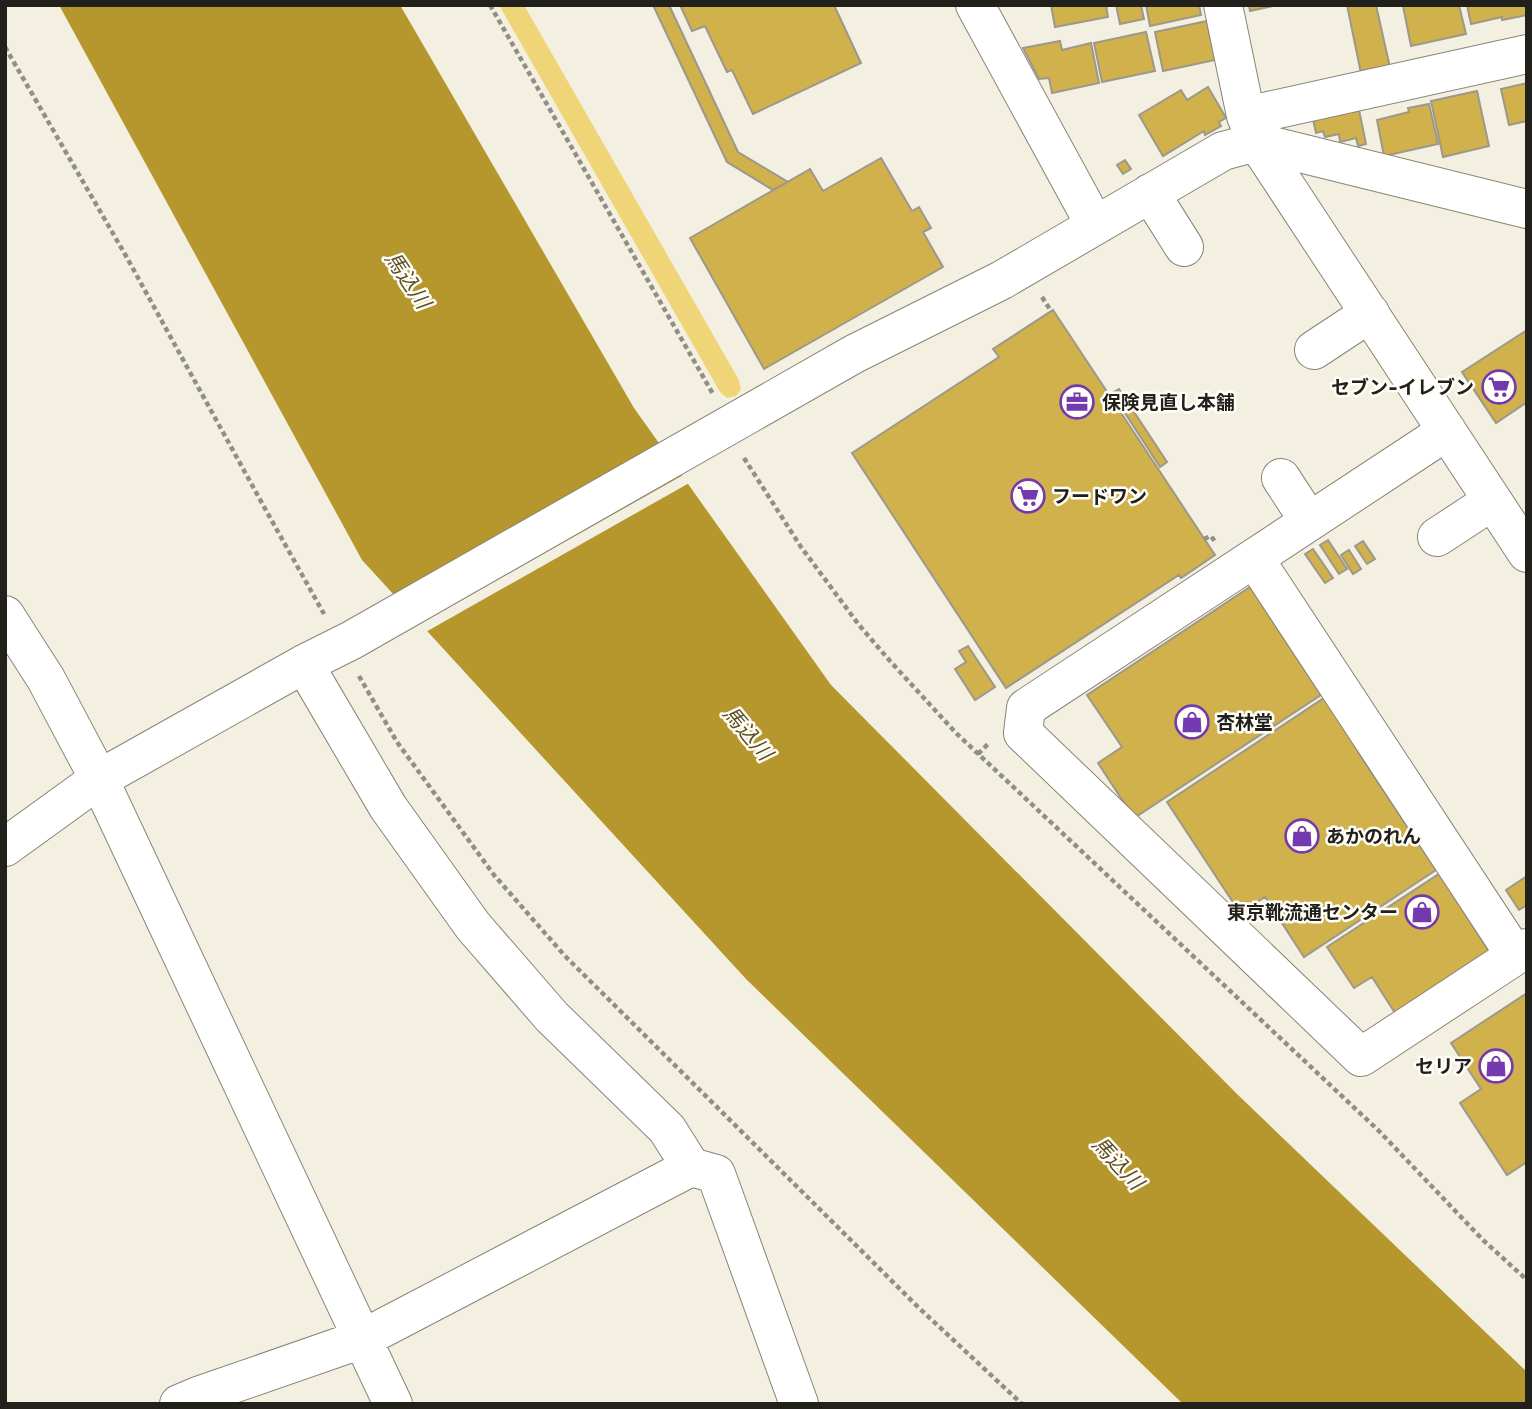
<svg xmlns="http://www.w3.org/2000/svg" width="1532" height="1409" font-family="'Work Sans','Noto Sans JP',sans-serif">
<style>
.green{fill:#f0d478}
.water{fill:#b5972d}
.pier{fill:#f4f0e1}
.building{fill:#d0b14b;stroke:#9c988b;stroke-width:2}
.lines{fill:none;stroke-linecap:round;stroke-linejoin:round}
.minor-casing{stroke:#888477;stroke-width:40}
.path{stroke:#918e84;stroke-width:4.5;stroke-dasharray:5 3.5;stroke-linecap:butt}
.minor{stroke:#fff;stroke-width:38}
.labels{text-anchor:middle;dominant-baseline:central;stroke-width:5;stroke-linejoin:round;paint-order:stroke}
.poi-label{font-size:19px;font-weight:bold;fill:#21201b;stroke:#fffdf7;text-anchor:start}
.water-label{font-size:21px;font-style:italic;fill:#5c4f25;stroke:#fffdf7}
</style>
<rect width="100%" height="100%" fill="#f4f0e1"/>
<path class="green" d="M499 5H524L739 380 741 390 736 396 727 398 720 392Z"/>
<path class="water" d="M59 5H400L634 408 831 685 1237 1094 1527 1372V1404H1183L746 979 362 560Z"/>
<path class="pier" d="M685 474 691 482 424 633 417 625Z"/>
<path class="building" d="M653 5H669L738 152 788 182 773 190 727 162Z
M680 5H834L861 63 753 114 732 70 727 72 705 26 692 31Z
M1051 5H1106L1108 17 1055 27Z
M1116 5H1141L1144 19 1120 24Z
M1146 5H1199L1201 15 1150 26Z
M1249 5H1278L1250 11Z
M1347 5H1376L1391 72 1362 78Z
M1459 5 1466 34 1411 46 1403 6Z
M1467 5H1526L1527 15 1502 20V17L1471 24Z
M1207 21 1215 60 1163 71 1155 32Z
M1146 32 1155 71 1102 82 1094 43Z
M1060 41 1062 50 1091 43 1099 83 1052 93 1049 78 1039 79 1023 48Z
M1527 83V121L1509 125 1501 89Z
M1208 87 1226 118 1219 122 1221 126 1205 135 1204 131 1163 156 1139 115 1181 90 1187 100Z
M1477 91 1489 146 1443 157 1431 101Z
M1429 104 1438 144 1384 156 1377 120 1409 112 1408 108Z
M1358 105 1366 144 1358 146 1356 138 1340 142 1339 134 1325 137 1323 131 1316 133 1312 115Z
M881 158 912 211 919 207 931 228 923 232 943 267 764 369 690 238 810 169 823 191Z
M1125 160 1131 169 1123 174 1117 165Z
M1053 310 1215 555 1181 578 1179 575 1006 688 852 453 999 357 993 349Z
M1527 330V402L1496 423 1462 372Z
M1119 389 1167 462 1160 467 1112 393Z
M1328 540 1347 569 1339 574 1320 545Z
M1363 541 1375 559 1367 564 1355 546Z
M1313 549 1333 578 1325 583 1305 554Z
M1349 550 1361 569 1353 574 1341 555Z
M1250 587 1321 695 1134 818 1098 763 1122 747 1087 695Z
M968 646 995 687 975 700 955 669 966 662 959 651Z
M1327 696 1362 750 1358 752 1436 870 1304 957 1265 897 1240 913 1167 802Z
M1439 874 1491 954 1397 1016 1372 977 1354 988 1327 947Z
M1527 876V905L1519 910 1506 890Z
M1527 993V1162L1507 1175 1460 1103 1481 1089 1451 1043Z"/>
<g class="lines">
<defs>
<path id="minor" d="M975 5 1095 225
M1223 5 1246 116 1258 144 1527 553
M1246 116 1527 54
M1150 193 1184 247
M1314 350 1370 313
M1447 431 1026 708 1023 733 1361 1057 1527 948
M1281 478 1309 521
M1437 537 1492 501
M1254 558 1515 955
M5 615 46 679 99 779 393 1404
M304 664 388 807 473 926 552 1017 667 1129 691 1167 716 1174 799 1404
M5 847 99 779 304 664 352 640 854 354 1002 280 1223 151 1249 144 1276 147 1527 209
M179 1404 198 1396 362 1339 691 1167"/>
</defs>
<use href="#minor" class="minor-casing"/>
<path class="path" d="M490 5 713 394
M5 47 126 256 263 505 324 614
M1042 297 1051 311
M744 458 801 547 859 625 890 661 956 733 1379 1131 1483 1240 1527 1280
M1204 539 1211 536 1216 543
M359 676 397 742 494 875 565 956 918 1307 1022 1404
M978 754 990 742"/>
<use href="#minor" class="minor"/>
</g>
<defs>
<symbol id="supermarket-ring" viewBox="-11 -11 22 22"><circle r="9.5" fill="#fffdf7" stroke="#7339af" stroke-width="1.5"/><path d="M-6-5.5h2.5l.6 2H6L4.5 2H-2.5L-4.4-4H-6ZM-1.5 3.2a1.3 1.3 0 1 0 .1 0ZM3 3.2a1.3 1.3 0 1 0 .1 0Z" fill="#7339af"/></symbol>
<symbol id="office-ring" viewBox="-11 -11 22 22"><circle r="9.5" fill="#fffdf7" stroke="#7339af" stroke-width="1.5"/><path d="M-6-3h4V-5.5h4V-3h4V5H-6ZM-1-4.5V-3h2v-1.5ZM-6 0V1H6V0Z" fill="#7339af"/></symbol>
<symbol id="shop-ring" viewBox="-11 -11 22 22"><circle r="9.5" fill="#fffdf7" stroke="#7339af" stroke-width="1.5"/><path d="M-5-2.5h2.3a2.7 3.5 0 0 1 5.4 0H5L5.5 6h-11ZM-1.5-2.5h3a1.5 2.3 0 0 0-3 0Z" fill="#7339af"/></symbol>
</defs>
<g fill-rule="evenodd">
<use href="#supermarket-ring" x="1480" y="368" width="38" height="38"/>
<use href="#office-ring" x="1058" y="383" width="38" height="38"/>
<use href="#supermarket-ring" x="1009" y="477" width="38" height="38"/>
<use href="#shop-ring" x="1173" y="703" width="38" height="38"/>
<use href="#shop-ring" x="1283" y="817" width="38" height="38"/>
<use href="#shop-ring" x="1403" y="893" width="38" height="38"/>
<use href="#shop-ring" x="1477" y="1047" width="38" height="38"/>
</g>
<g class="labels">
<g class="poi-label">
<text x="1474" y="387" text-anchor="end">セブン-イレブン</text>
<text x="1102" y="402">保険見直し本舗</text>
<text x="1052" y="496">フードワン</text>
<text x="1216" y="722">杏林堂</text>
<text x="1326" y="836">あかのれん</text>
<text x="1398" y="912" text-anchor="end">東京靴流通センター</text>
<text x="1472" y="1066" text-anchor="end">セリア</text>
</g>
<g class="water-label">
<text transform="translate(408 280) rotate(56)">馬込川</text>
<text transform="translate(748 733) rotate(50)">馬込川</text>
<text transform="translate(1118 1163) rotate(47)">馬込川</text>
</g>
</g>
<rect width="1532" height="1409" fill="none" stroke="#21201b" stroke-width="14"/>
</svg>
